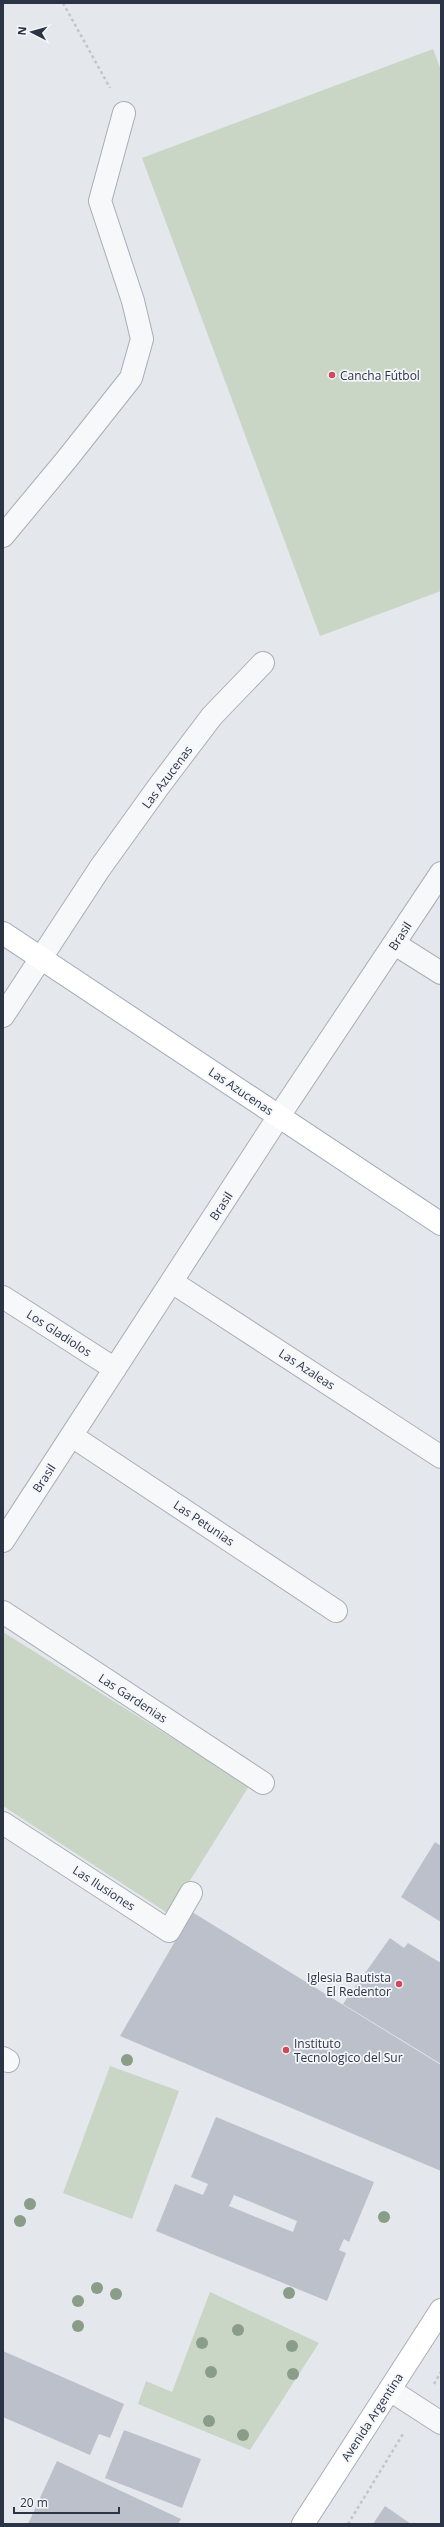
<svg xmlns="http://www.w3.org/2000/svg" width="444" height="2527" font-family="'Open Sans',sans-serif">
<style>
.green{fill:#c9d6c5}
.building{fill:#bbc0ca;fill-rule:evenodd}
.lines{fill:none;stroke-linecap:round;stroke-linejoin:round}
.street-casing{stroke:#a9aeb7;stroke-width:24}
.secondary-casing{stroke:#a9aeb7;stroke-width:24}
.primary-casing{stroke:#a3abb8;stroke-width:24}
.path{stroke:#c2c5cb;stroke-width:2.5;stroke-dasharray:3 3;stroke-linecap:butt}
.street{stroke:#f7f8fa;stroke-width:22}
.secondary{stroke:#fff;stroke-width:22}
.primary{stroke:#fff;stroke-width:22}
.tree{fill:#899d89}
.poi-dot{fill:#d1495b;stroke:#f4f6f9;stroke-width:1.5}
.labels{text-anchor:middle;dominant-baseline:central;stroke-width:3.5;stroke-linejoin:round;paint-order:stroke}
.poi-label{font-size:12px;fill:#2b3445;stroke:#f4f6f9;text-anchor:start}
.street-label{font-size:12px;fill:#2b3445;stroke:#f4f6f9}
</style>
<rect width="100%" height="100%" fill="#e4e7ec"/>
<path class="green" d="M433 49 441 70V591L320 636 142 158Z
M3 1632 249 1786 169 1914 3 1806Z
M110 2066 179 2091 132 2219 63 2193Z
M210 2292 319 2343 250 2450 138 2404 146 2381 172 2392Z"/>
<path class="building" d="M435 1842 441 1846V1922L401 1897Z
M192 1912 441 2065V2171L120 2036Z
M390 1938 404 1948 408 1943 441 1963V2064L343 2004Z
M216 2117 374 2182 349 2242 344 2239 339 2250 346 2253 327 2301 156 2231 175 2184 203 2195 208 2184 191 2177ZM234 2195 297 2221 293 2232 229 2206Z
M3 2351 124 2404 110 2438 99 2434 90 2455 3 2417Z
M124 2430 201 2459 182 2508 105 2478Z
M57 2461 181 2519 178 2524H28Z
M385 2506 411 2524H373Z"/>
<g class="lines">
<defs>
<path id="street" d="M3 536 67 459 131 378 142 339 133 301 100 201 124 113
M395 944 441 973
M3 1016 100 868 159 786 212 716 263 663
M172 1282 441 1457
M3 1297 115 1369
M72 1436 336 1611
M3 1541 279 1116 441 873
M3 1612 263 1783
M3 1823 169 1931 191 1893
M3 2058 8 2061
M390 2390 441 2423"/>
<path id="secondary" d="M303 2524 441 2310"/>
<path id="primary" d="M3 933 441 1224"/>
</defs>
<use href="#street" class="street-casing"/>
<use href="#secondary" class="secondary-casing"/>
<use href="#primary" class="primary-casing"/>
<path class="path" d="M63 3 110 88
M434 2384 441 2372
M348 2524 403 2434"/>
<use href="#street" class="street"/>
<use href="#secondary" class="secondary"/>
<use href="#primary" class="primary"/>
</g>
<g class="tree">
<circle cx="127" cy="2060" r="6"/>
<circle cx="30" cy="2204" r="6"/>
<circle cx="384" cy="2217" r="6"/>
<circle cx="20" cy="2221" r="6"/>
<circle cx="97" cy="2288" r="6"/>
<circle cx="289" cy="2293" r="6"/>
<circle cx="116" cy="2294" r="6"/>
<circle cx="78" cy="2301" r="6"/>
<circle cx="78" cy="2326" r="6"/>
<circle cx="238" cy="2330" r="6"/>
<circle cx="202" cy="2343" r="6"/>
<circle cx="292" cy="2346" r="6"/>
<circle cx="211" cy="2372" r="6"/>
<circle cx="293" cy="2374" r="6"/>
<circle cx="209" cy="2421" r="6"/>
<circle cx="243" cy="2435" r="6"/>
</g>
<g class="poi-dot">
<circle cx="332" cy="375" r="4"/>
<circle cx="399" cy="1984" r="4"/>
<circle cx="286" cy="2050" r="4"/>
</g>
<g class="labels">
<g class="poi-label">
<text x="340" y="375">Cancha Fútbol</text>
<text x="391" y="1977" text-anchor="end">Iglesia Bautista<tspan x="391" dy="14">El Redentor</tspan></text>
<text x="294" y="2043">Instituto<tspan x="294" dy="14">Tecnologico del Sur</tspan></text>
</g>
<g class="street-label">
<text transform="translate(167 777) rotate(-53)">Las Azucenas</text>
<text transform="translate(400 936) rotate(-57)">Brasil</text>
<text transform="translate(241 1091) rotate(34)">Las Azucenas</text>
<text transform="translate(221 1206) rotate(-57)">Brasil</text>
<text transform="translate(59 1333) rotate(33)">Los Gladiolos</text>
<text transform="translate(307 1369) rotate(33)">Las Azaleas</text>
<text transform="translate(44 1478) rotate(-57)">Brasil</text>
<text transform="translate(204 1523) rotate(34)">Las Petunias</text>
<text transform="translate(133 1698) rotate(33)">Las Gardenias</text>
<text transform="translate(104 1888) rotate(33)">Las Ilusiones</text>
<text transform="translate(372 2417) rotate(-57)">Avenida Argentina</text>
</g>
</g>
<rect width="444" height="2527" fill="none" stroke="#2b3445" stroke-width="8"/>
<g transform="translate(32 32) rotate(276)" stroke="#f4f6f9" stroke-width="3" paint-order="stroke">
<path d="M0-3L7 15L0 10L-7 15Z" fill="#2b3445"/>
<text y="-6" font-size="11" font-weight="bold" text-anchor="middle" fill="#2b3445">N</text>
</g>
<path d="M14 2507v6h105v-6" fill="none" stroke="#2b3445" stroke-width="2"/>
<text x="20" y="2507" font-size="12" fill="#2b3445" stroke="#f4f6f9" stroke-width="3" paint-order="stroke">20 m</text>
</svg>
